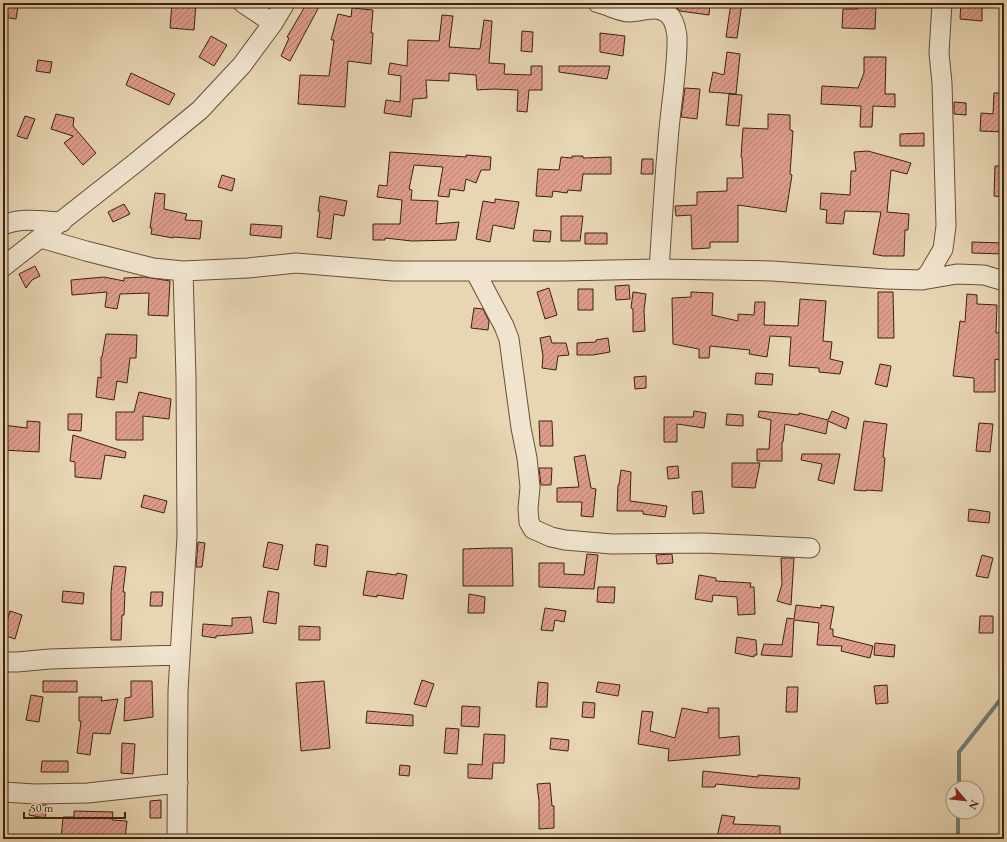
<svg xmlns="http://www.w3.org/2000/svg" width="1007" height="842" font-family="'EB Garamond',serif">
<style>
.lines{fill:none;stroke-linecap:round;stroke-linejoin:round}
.stream{stroke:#747b75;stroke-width:4}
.building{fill:url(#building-hatch);stroke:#3a2211}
.minor-casing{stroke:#664f3a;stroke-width:21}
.minor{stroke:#f0e4ce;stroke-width:19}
</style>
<defs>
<pattern id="building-hatch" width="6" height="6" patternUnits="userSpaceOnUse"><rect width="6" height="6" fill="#df9d8d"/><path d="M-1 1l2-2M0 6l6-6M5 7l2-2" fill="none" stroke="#b68072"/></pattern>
</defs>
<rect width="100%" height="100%" fill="#e8d6b3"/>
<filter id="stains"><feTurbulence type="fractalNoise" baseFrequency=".005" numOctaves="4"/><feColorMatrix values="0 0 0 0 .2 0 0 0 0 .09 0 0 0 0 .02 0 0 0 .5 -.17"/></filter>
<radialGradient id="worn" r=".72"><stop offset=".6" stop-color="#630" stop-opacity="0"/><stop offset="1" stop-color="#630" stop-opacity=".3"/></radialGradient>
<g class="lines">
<path class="stream" d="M959 788V752L1004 695
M958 839V812"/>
</g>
<path class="building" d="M172 3H196L194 30 170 28Z
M307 3H321L290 61 281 56 289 38 287 37Z
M672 3 710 4 709 15 680 11Z
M731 3H742L737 38 726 37Z
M859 3H876L875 29 842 28 843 9H858Z
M961 3H982V21L960 19Z
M3 6 18 7 16 19 3 17Z
M352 8 373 10 371 33H373L371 64 348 61 345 107 298 104 300 75 329 76 334 40H331L338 14 351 17Z
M442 15 453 16 449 47 480 49 484 20 492 21 489 63 505 64 504 74 531 75V66H542V90H529L527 112 517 111 518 90 493 89 477 90 476 75 449 73V81L426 80 427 98 413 99 411 117 384 113 386 100 400 102 401 76 388 74 390 63 407 66 408 40 439 41Z
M522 31 533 32 532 52 521 51Z
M600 33 625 36 623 56 600 52Z
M211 36 227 45 214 66 199 57Z
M727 52 740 54 736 94 709 92 713 72 724 75Z
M864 57H886L885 94H895V107L873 106 872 127H860L861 106 821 104 822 86 858 88 864 73Z
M38 60 52 62 50 73 36 71Z
M559 66H610L607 79 559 72Z
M131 73 175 94 169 105 126 85Z
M685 88 700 89 697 119 681 117Z
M994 93H1004V132L980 131 981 113 993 114Z
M729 94 742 95 739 126 726 125Z
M954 102 966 103V115L954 114Z
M56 114 74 118 73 126 96 153 83 165 64 143 73 136 51 129Z
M768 114 790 115V130L793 131 790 174 792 175 786 212 738 205V242H710V248L692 249 691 215 676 216 675 206 697 205V192L727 191V178H743L742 157H741L743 128 768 129Z
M25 116 35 119 27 139 17 136Z
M924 133V146H900V134Z
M868 151 911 163 907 174 891 170 887 212 909 214 908 230H905L904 256H883L873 254 881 212 845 211 843 224 826 223 827 210 820 209 821 193 850 195 851 171H856L854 152Z
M390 152 466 157V155L491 157 490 170H481L476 183 466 179 464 191 450 189 449 197 438 196 443 167 414 165 409 189 412 190 411 200 438 201 436 224 459 222 456 240 412 241 385 238V240H373V224H400L402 200 377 197 379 185 387 186Z
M572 156H583V158L611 157V174H583L581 191 568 190 567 193 553 191 552 197 536 196 538 169 559 170 561 157 572 158Z
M642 159H653V174H641Z
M995 166H1004V197L994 196Z
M222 175 235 179 232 191 218 187Z
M155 193 165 194 164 209 187 214 185 220 202 221 200 239 173 237V238L151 234 152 228H150Z
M320 196 347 201 344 216 334 214 331 239 317 237 320 211H318Z
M495 199 519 202 514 229 493 225 490 242 476 239 483 201 495 203Z
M124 204 130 214 113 222 108 212Z
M561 216H583L580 241H561Z
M251 224 282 226 281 238 250 235Z
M534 230 551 231 550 242 533 241Z
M585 233H607V244H585Z
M972 242 1004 243V254L972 253Z
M35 266 40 276 32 280 26 288 19 274Z
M104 277 124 281V278L145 277 170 281 168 316 148 315 149 293 120 294 117 309 105 307 107 292 72 295 71 280Z
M629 285 630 299 616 300 615 286Z
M549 288 557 315 545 319 537 292Z
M578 289H593V310H578Z
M633 292 646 294 644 310 645 331 633 332V309L631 308Z
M691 292 713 293 712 315 738 321V314L754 315 755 302H765L764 325 798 326 800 299 826 301 823 341 832 342 830 359 843 362 840 374 819 372V368L789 366 791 337 770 336 767 357 749 354 750 350 710 346 709 358H699V349L673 344 672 298 691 297Z
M878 292H893L894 338H878Z
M967 294 977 295V304L997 305 996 333 1004 332V361L995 359V392H974V378L953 376 960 321 965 322Z
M474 308 483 309 489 321 488 330 471 328Z
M106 334 137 335 136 358H130L127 383 117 381 114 400 96 397 98 377 101 378V357H102Z
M550 336 552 343H566L569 355 558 356 556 370 542 368 543 356 540 338Z
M608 338 610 352 593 355H577V343L596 342V340Z
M880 364 891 366 887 387 875 384Z
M756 373 773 374 772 385 755 384Z
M646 376V388L635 389 634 377Z
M139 392 171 399 169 419 143 416V440H116V412H134Z
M694 411 706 413 704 428 677 424V442H664V417H693Z
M759 411 799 415V413L828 420 832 411 849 418 846 429 828 421 826 434 785 424 783 442H782V461H757V449H769L771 420 758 417Z
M68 414H82L81 431 68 430Z
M727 414 743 415V426L726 425Z
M27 421 40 422 39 452 3 450V425L27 428Z
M539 421H552L553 446H540Z
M864 421 887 424 883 457 885 458 882 491 866 490V491L854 490Z
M979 423 993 424 990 452 976 451Z
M73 435 126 452 125 458 105 455 101 479 75 477V462L70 461Z
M802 454H840L834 484 818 480 822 464 801 460Z
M585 455 591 488 596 489 593 517 581 516 582 502H557V488L579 487 574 457Z
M732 463H760L755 488 732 487Z
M678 466 679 478 668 479 667 467Z
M539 468H552L551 485H541Z
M621 470 631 472 630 501 667 506 665 517 643 514V511H617L618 485H619Z
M702 491 704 513 693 514 692 492Z
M144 495 167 501 164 513 141 507Z
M969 509 990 512 989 523 968 521Z
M198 542 205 543 202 567H196Z
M268 542 283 545 278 570 263 567Z
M316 544 328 546 326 567 314 565Z
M491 548H512L513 586H463V549Z
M587 554 598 555 594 589 539 587V563H564V574L584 575Z
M672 554 673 563 657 564 656 555Z
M982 555 993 558 988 578 976 576Z
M781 558H794L791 605 777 601 782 584Z
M114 566 126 567 123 592H125L124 615H122L121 640H111V592Z
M367 571 396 575 397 573 407 575 403 599 377 595V597L363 595Z
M699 575 716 578V581L751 583 750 587H754L755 614 738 615 737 597 713 595 712 602 695 599Z
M598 587H615L614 603 597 602Z
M63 591 84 593 83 604 62 602Z
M268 591 279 593 276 624 263 622Z
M151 592H163L162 606H150Z
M469 594 485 597 484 613H468Z
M796 605 821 608V605L834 607 830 629H833V636L873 646 870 658 841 651 842 646 817 645 819 623 794 620 792 657 761 655 764 644 782 645 787 618 794 619Z
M545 608 566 611 564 622 555 620 553 631 541 630Z
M10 611 22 615 15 639 3 635Z
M980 616H993V633H979Z
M251 617 253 633 216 636V638L202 636 203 624 232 626V618Z
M299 626 320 627V640H299Z
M737 637 756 640 757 655H754V657L735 653Z
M875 643 895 645 894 657 874 655Z
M422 680 434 684 426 707 414 704Z
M43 681H77V692H43Z
M131 681H152L153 717 124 721 125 698 131 697Z
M324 681 330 748 301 751 296 683Z
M538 682 548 683 547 707H536Z
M598 682 620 685 618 696 596 692Z
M887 685 888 703 876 704 874 686Z
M787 687H798L797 712H786Z
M31 695 43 697 39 722 26 720Z
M79 697H102L101 701 118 699 110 734 93 733 90 755 77 753 81 721H79Z
M583 702 595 703 594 718 582 717Z
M462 706 480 707 479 727 461 726Z
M682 708 708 713V708H719V738L739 736 740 755 668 761 669 749 638 744 642 711 653 712 650 731 675 738Z
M367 711 413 715V726L366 723Z
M446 728 459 729 457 754 444 753Z
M484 734 505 735 504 763H493L492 779 468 778V764L482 765Z
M551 738 569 740 568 751 550 749Z
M122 743 135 744 133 774 121 773Z
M42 761H68V772H41Z
M400 765 410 766 409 776 399 775Z
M703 771 758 777V775L800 778 799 789 757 788 716 784 715 787H702Z
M550 783 552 806H554V828L539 829V801L537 784Z
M161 800V818H150V801Z
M31 805H47L45 818 29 815Z
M74 811 113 812 112 820 127 821 125 839H61L63 817H74Z
M722 815 735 817 733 824 780 826V838L717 837Z"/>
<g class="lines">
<defs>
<path id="minor" d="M243 3 273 23
M598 3C609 5 618 12 630 12 642 12 657 4 668 14 674 19 676 28 677 36 678 69 670 108 668 142 664 184 662 227 659 269
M3 225C22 217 41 221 62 222
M41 238 86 251 153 268 183 271 248 268 296 263 393 271H562L659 269 772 271 886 279 922 280 929 273 943 249 946 226 942 83 939 53 942 3
M3 267 134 164 200 110 242 65 273 23 285 3
M475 271 504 326 509 339 521 428 527 458 530 487 528 509 529 522 533 529 551 537 565 540 612 544 703 543 810 548
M922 280 957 274 984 275 1004 281
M3 662H17L50 659 180 655
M3 792 35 794 88 793 178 783
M177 839 178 691 187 536 186 378 183 271"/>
</defs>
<use href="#minor" class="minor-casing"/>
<use href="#minor" class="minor"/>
</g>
<rect width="1007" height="842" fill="none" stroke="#e8d6b3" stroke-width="16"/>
<rect x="4" y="4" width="999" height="834" fill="none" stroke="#3a2211" stroke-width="2"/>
<rect x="8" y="8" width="991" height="826" fill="none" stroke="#3a2211"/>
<g transform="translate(965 800) rotate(118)"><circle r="19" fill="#f0e4ce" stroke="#a79682"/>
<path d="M0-3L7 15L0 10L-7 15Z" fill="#8f2418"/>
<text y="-6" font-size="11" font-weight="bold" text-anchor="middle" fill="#3a2211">N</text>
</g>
<path d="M24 812v6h101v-6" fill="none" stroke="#3a2211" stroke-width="2"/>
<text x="30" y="812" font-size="12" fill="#3a2211" stroke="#f0e4ce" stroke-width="3" paint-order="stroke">50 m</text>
<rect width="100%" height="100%" filter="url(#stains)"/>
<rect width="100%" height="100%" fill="url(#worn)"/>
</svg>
